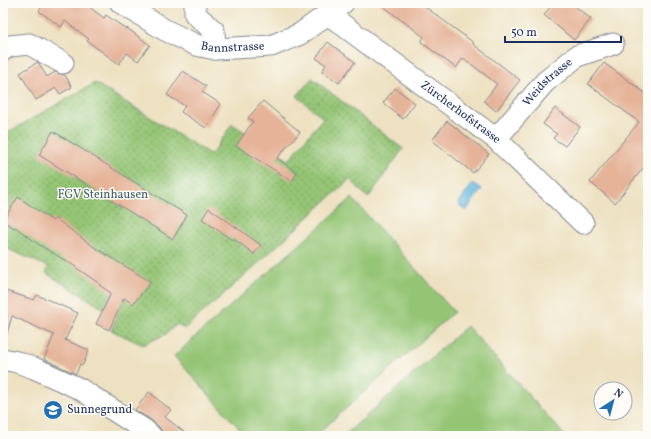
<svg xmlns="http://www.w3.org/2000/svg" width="651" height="439" font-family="Vollkorn,serif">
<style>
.park{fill:url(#park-dots);stroke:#587a6a}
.pitch{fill:#94c575;stroke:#587a6a}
.water{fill:#62b7de;stroke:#3e739e}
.building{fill:#e5b398}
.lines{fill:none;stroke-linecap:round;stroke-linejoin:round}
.minor-casing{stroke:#848890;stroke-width:23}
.minor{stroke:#fff;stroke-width:21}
.labels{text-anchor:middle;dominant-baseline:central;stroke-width:3;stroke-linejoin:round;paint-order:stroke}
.street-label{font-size:12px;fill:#1b2f5e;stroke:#fdfcf7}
.park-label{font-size:12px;fill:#3f5c65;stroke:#fdfcf7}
.poi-label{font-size:12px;fill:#1b2f5e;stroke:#fdfcf7;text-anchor:start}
</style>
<defs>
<pattern id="park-dots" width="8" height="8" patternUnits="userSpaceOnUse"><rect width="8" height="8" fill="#94c575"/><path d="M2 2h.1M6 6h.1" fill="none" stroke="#78a063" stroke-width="1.8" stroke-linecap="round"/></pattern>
</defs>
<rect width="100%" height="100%" fill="#fdfcf7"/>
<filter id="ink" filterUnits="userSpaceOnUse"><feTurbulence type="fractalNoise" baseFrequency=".025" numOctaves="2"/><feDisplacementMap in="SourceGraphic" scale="8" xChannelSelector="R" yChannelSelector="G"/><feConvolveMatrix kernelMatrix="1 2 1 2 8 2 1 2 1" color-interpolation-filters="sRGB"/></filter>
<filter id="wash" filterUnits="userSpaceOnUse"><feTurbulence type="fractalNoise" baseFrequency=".012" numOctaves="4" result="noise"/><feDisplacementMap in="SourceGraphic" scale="16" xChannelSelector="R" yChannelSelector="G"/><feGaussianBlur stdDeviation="0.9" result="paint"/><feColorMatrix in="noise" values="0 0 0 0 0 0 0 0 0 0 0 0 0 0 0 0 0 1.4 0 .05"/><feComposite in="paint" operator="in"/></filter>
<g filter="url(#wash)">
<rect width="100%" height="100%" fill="#ede1c1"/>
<path class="park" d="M312 78 403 149 368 198 350 179 244 276 184 329 177 324 166 334 143 345 111 330 117 317 46 273 49 267 3 247V135L95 83 211 155 232 124 289 160 323 118 297 96Z"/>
<path class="pitch" d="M352 198 454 312 315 436H246L174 356Z
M467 326 565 436H344Z"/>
<path class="water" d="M473 183 482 189 466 211 458 204Z"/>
<g id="blocks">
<path class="building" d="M44 3H84L104 18 106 15 126 29 127 28 150 45 138 61 127 53 119 64 87 41 89 39 65 21 61 27 39 11Z
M379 3H420L474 43 473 44 520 80 496 111 484 101 497 84 463 58 456 68 421 42 424 37Z
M553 3H571L591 19 574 40 544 15Z
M328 42 355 62 339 83 322 71 326 65 316 58Z
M38 62 47 77 55 72 63 75H65L72 87 60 94 56 88 36 100 20 73Z
M604 63 648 95V162L615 203 590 182 639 122 588 84Z
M183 71 206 86 202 92 221 104 206 128 181 112 185 106 167 95Z
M395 88 415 103 403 119 383 103Z
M263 101 300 132 277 158 297 173 292 181 236 146 253 121 248 118Z
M555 108 580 127 565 146 553 138 557 134 543 124Z
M447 121 489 154 473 173 432 140Z
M53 131 187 215 173 239 81 181 39 155Z
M18 197 53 221 55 218 94 247 151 282 133 304 124 298 109 330 96 324 111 293 99 285 100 284 75 267H76L38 244 15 227 14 228 3 221Z
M209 208 261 245 254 254 233 238 232 240 202 219Z
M3 290 34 300 37 295 78 313 65 340 89 350 83 365 80 364 76 374 44 359 54 335 12 316 6 337 3 336Z
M149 392 171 410 165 417 189 436H163L162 432 159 427 150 419 135 410Z"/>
</g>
</g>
<g filter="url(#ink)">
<use href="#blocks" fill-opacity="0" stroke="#848890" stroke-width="1"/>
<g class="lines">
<defs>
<g id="minor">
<path id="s1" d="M121 3 165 30 196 45 215 49 271 46 300 34 343 3"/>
<path d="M195 3V14L214 31 215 49"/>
<path id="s2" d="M328 14 496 139 583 223"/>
<path d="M3 50 10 46 29 44 63 63"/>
<path id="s3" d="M496 139 545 82 577 56 613 44"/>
<path d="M3 359 17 362 34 368 80 389 143 429 151 436"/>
</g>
</defs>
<use href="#minor" class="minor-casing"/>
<use href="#minor" class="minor"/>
</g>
</g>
<defs>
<symbol id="school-disc" viewBox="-11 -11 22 22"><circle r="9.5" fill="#1f6fb2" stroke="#fdfcf7"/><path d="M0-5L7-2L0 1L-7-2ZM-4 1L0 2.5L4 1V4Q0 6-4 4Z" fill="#fff"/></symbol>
</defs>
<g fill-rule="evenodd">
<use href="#school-disc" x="42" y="399" width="22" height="22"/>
</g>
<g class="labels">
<g class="street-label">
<text stroke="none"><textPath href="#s1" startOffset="123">Bannstrasse</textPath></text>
<text stroke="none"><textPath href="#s3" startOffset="77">Weidstrasse</textPath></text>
<text stroke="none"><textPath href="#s2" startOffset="165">Zürcherhofstrasse</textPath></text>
</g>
<g class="park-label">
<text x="103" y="195">FGV Steinhausen</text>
</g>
<g class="poi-label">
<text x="67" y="410">Sunnegrund</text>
</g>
</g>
<rect width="651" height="439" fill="none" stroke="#fdfcf7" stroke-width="16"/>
<g transform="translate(613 401) rotate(36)"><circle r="19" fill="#fdfcf7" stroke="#a3aaba"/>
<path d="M0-3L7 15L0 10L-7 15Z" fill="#1f6fb2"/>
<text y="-6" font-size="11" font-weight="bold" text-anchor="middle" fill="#1b2f5e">N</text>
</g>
<path d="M505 36v6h116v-6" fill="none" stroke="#1b2f5e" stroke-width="2"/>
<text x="511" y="36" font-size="12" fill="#1b2f5e" stroke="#fdfcf7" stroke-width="3" paint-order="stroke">50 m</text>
</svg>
